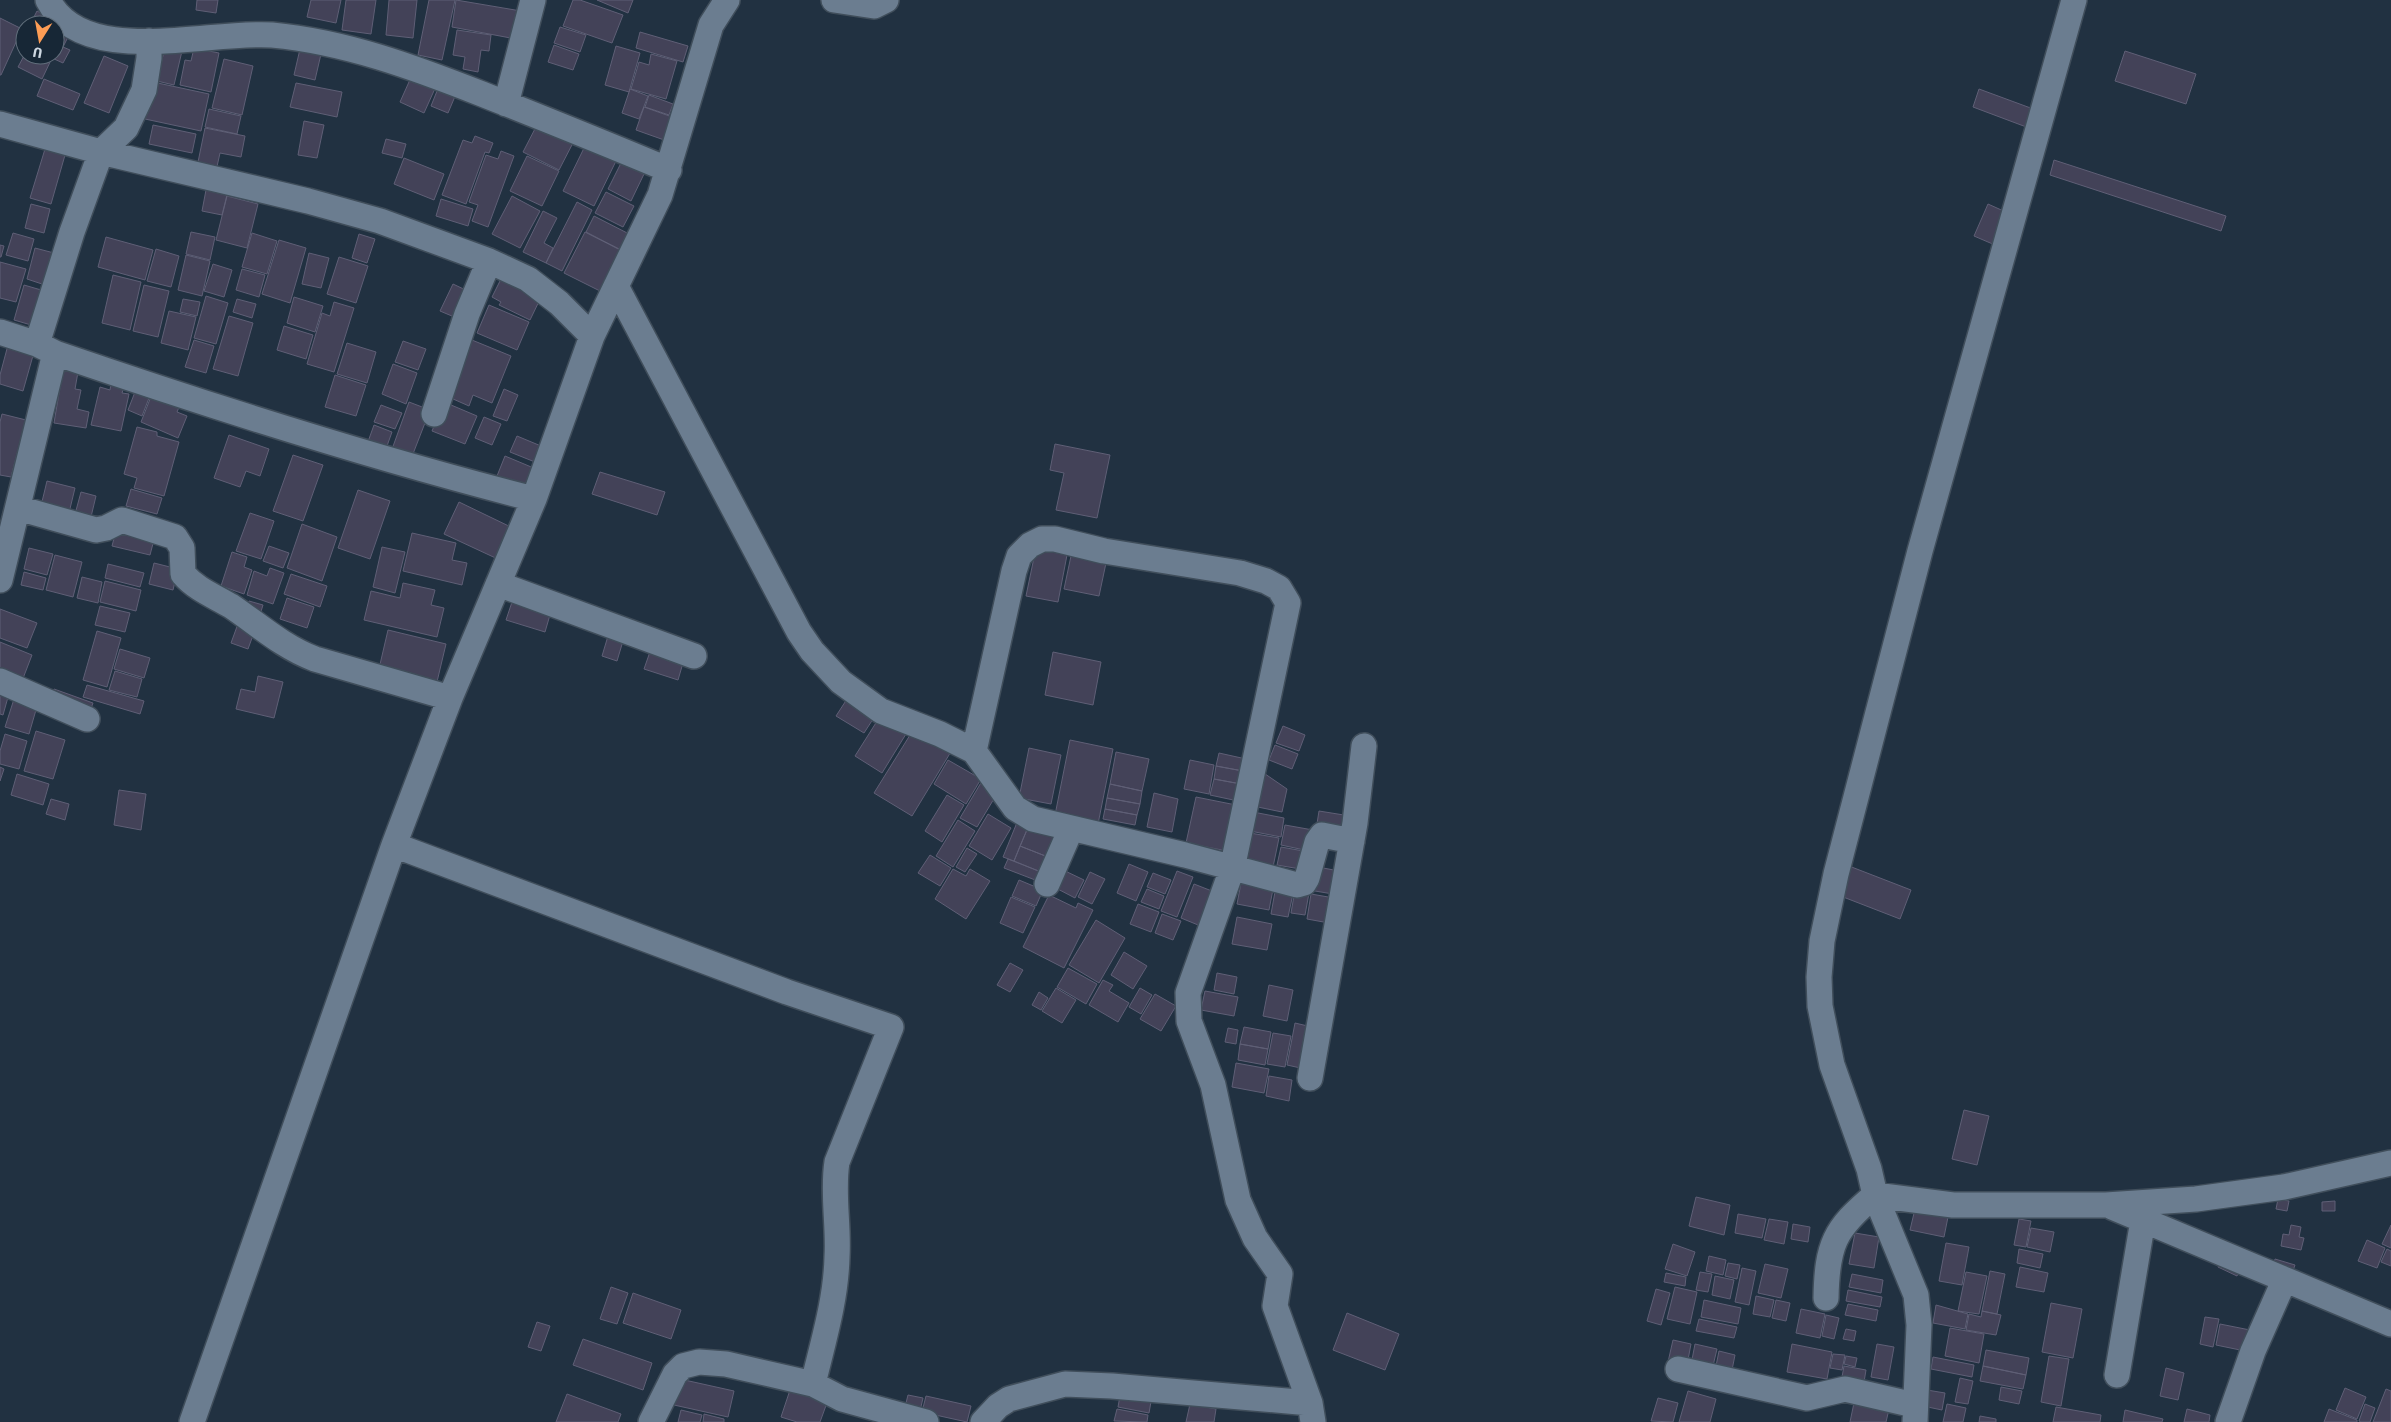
<svg xmlns="http://www.w3.org/2000/svg" width="2391" height="1422" font-family="'Fira Sans',sans-serif">
<style>
.building{fill:#434258;stroke:#5f5f76}
.lines{fill:none;stroke-linecap:round;stroke-linejoin:round}
.minor-casing{stroke:#404e5b;stroke-width:28}
.minor{stroke:#6b7d90;stroke-width:25}
</style>
<rect width="100%" height="100%" fill="#213141"/>
<path class="building" d="M197 0H218L216 13 196 10Z
M311 0H341L336 23 307 17Z
M346 0H376L371 34 342 30Z
M389 0H417L413 38 386 35Z
M429 0H455L442 60 418 55Z
M456 0 521 11 516 39 452 27Z
M573 0H580L623 15 612 43 563 26Z
M597 0H633L628 13Z
M37 11 52 19 49 25H30Z
M0 18 22 29 1 75H0Z
M560 27 586 35 580 52 554 43Z
M457 30 491 35 489 51 481 50 478 72 463 69 465 57 453 55Z
M55 31 68 37 63 47 70 50 63 63 52 58 42 79 18 67 25 54 55 55Z
M640 32 688 46 683 62 636 48Z
M554 45 579 54 573 70 548 62Z
M616 46 640 53 629 92 605 85Z
M165 47 182 51 174 85 157 81Z
M194 48 219 53 211 92 180 85 185 60 191 61Z
M300 49 321 54 315 80 294 75Z
M2125 51 2196 74 2186 104 2115 81Z
M651 54 677 61 666 99 631 89 639 62 649 65Z
M104 56 128 66 109 113 84 103Z
M224 59 253 66 242 115 212 108Z
M413 73 437 84 424 113 400 102Z
M44 79 80 94 73 110 37 96Z
M153 82 209 94 201 131 145 119Z
M296 83 342 92 337 117 290 107Z
M439 86 456 94 448 113 431 106Z
M630 89 648 96 639 119 622 113Z
M1979 89 2036 110 2029 128 1973 107Z
M649 95 673 104 669 115 645 107Z
M644 107 675 118 667 141 636 130Z
M209 109 241 116 237 134 205 127Z
M304 121 324 125 317 158 298 155Z
M539 121 575 139 559 170 523 152Z
M153 125 196 134 192 153 149 144Z
M205 128 245 136 241 157 220 153 216 171 197 167Z
M475 136 493 143 489 153 485 152 466 204 442 195 463 140 472 143Z
M386 139 406 144 402 158 382 153Z
M586 144 617 159 594 206 563 191Z
M45 149 65 155 51 204 30 198Z
M501 151 514 156 488 227 472 221 478 205 469 202 486 155 498 159Z
M527 156 559 171 542 206 510 191Z
M404 158 444 174 434 200 394 184Z
M2054 160 2226 216 2221 231 2050 175Z
M621 163 644 174 631 201 608 189Z
M206 190 227 195 222 215 202 211Z
M606 192 634 206 623 227 595 213Z
M227 196 258 204 247 248 216 240Z
M512 196 540 211 520 248 492 234Z
M441 199 473 209 468 226 436 216Z
M577 202 592 210 562 271 546 263Z
M31 204 50 209 44 233 25 228Z
M1988 204 2008 213 1995 245 1974 236Z
M543 211 557 218 544 243 553 248 546 263 523 252Z
M594 216 635 237 627 253 586 232Z
M191 232 215 237 210 260 186 254Z
M585 232 626 253 606 294 564 273Z
M13 233 34 239 28 261 6 255Z
M252 233 277 241 267 274 242 267Z
M359 234 375 239 367 263 352 258Z
M106 237 153 250 145 280 98 267Z
M279 240 306 248 290 303 262 294Z
M0 245 4 246 1 257H0Z
M35 248 54 253 45 285 27 279Z
M156 249 179 256 171 287 147 281Z
M309 253 329 258 321 288 302 284Z
M186 255 210 261 202 296 178 290Z
M339 257 368 266 356 303 327 294Z
M0 262 26 269 16 302 0 298Z
M213 264 232 270 224 297 204 291Z
M242 269 265 275 259 297 236 290Z
M113 275 141 282 130 330 102 323Z
M502 277 543 293 530 320 499 305 501 302 492 297Z
M453 284 472 293 459 319 440 311Z
M24 285 48 292 38 327 14 320Z
M144 285 169 291 158 337 133 331Z
M206 296 228 303 216 344 194 338Z
M294 297 323 306 315 332 287 323Z
M183 299 200 302 197 316 180 312Z
M237 299 256 304 252 318 233 312Z
M334 302 354 308 334 372 307 364 322 313 330 316Z
M489 305 529 322 517 350 477 333Z
M169 311 196 317 188 350 161 343Z
M229 316 253 323 238 376 213 369Z
M284 326 313 335 306 359 277 350Z
M467 338 511 356 492 403 473 395 469 406 444 395Z
M194 340 214 346 206 373 185 367Z
M403 341 426 349 418 370 395 362Z
M347 343 376 352 367 383 337 374Z
M8 345 34 352 23 391 0 384V375Z
M393 364 417 373 406 404 382 394Z
M63 369 78 372 75 389 81 390 77 409 89 412 86 428 54 423Z
M335 375 366 385 356 416 325 407Z
M111 384 124 387 122 393 129 394 121 431 91 425 100 387 110 390Z
M504 389 518 395 507 421 493 416Z
M135 392 149 398 142 416 128 410Z
M152 394 180 405 177 412 187 416 178 438 141 422Z
M409 402 430 410 411 459 391 452Z
M444 402 477 416 465 444 432 431Z
M381 405 402 413 395 429 374 422Z
M2 414 26 420 11 477 0 475V422Z
M484 417 501 424 492 445 475 438Z
M374 425 392 432 383 457 365 450Z
M137 427 157 432V436L179 442 164 496 134 488 137 478 124 474Z
M229 435 269 449 260 476 246 471 240 487 214 478Z
M517 436 541 446 535 462 510 452Z
M1055 444 1110 455 1097 518 1056 510 1064 473 1050 470Z
M293 455 323 465 303 521 273 511Z
M505 456 536 469 528 489 497 476Z
M600 472 665 492 657 515 592 494Z
M47 481 75 488 68 517 40 510Z
M131 489 162 498 157 514 126 506Z
M358 490 390 501 370 559 338 548Z
M81 492 96 496 90 521 74 518Z
M459 502 517 530 502 561 444 534Z
M250 513 274 521 261 559 236 551Z
M118 523 156 532 150 555 112 546Z
M302 524 337 537 322 581 287 568Z
M412 533 456 543 452 560 467 563 462 585 403 571Z
M269 546 289 553 283 568 263 561Z
M382 547 405 552 395 593 373 587Z
M29 548 53 554 47 575 24 569Z
M1036 548 1067 555 1058 602 1026 596Z
M232 552 247 557 244 567 252 570 244 594 221 586Z
M55 555 82 562 73 597 46 590Z
M1071 556 1106 563 1099 596 1064 589Z
M154 563 178 569 173 590 149 584Z
M108 564 144 573 140 587 105 578Z
M270 568 284 573 273 604 247 595 254 571 267 576Z
M24 572 46 578 43 590 21 585Z
M291 574 327 586 320 607 284 594Z
M82 577 102 582 98 603 77 598Z
M105 581 141 590 136 611 100 602Z
M403 583 435 590 431 605 444 608 437 637 364 620 371 591 400 598Z
M514 596 552 608 545 632 506 620Z
M287 598 314 607 307 628 280 619Z
M249 601 263 605 259 618 244 614Z
M100 606 130 613 125 632 95 625Z
M0 609 37 623 27 648 0 638Z
M239 621 256 627 248 649 231 643Z
M388 630 446 644 436 686 378 673Z
M97 631 121 638 107 687 83 680Z
M608 636 623 641 617 661 602 656Z
M0 642 32 655 22 681 0 672Z
M652 646 685 656 678 680 644 669Z
M120 649 150 658 144 678 114 669Z
M1053 652 1101 662 1093 705 1045 695Z
M115 671 142 679 137 697 109 690Z
M258 676 283 682 274 718 236 709 241 689 255 692Z
M87 685 144 701 140 714 83 697Z
M0 688 10 690 3 715 0 714Z
M54 689 93 703 89 714 50 700Z
M15 696 38 703 29 734 5 727Z
M847 699 875 716 864 733 836 716Z
M879 718 906 734 882 773 855 756Z
M1283 726 1305 735 1299 751 1276 743Z
M915 727 952 750 912 816 874 793Z
M36 731 65 740 53 779 24 771Z
M5 734 27 741 19 769 0 764V751Z
M1070 740 1113 749 1098 824 1055 815Z
M1275 745 1298 754 1292 769 1269 760Z
M1029 748 1061 755 1051 804 1019 798Z
M1116 752 1149 759 1142 791 1110 784Z
M1219 753 1246 759 1243 771 1216 766Z
M948 760 981 779 966 804 934 784Z
M1190 760 1214 765 1209 794 1184 789Z
M1216 766 1243 771 1241 784 1214 779Z
M0 767 4 769 0 781Z
M1255 767 1287 789 1282 812 1248 805Z
M17 774 49 784 43 805 11 795Z
M1214 779 1241 784 1238 801 1210 795Z
M982 781 991 787 988 793 995 797 977 827 960 818Z
M1110 784 1142 791 1140 804 1107 798Z
M119 790 146 794 141 830 114 825Z
M1154 793 1178 799 1172 832 1147 827Z
M947 795 964 805 942 842 925 831Z
M1196 797 1236 805 1227 851 1186 843Z
M1107 798 1140 804 1137 815 1105 809Z
M51 799 69 804 65 820 46 814Z
M1105 809 1137 815 1135 825 1103 819Z
M1319 811 1350 816 1347 836 1316 830Z
M1253 812 1284 818 1281 837 1250 831Z
M988 814 1011 828 992 860 969 846Z
M958 820 975 831 953 867 936 856Z
M1018 820 1029 825 1014 861 1003 857Z
M1029 825 1061 837 1053 859 1020 846Z
M1285 825 1313 830 1309 851 1281 845Z
M1250 833 1279 838 1273 867 1236 861Z
M1020 846 1053 859 1046 874 1014 861Z
M1281 847 1309 852 1306 870 1277 865Z
M967 848 977 854 965 872 956 867Z
M930 855 951 868 940 886 918 873Z
M1008 859 1046 874 1043 883 1004 868Z
M1129 864 1148 872 1136 901 1117 893Z
M1313 866 1344 872 1339 895 1309 890Z
M1849 866 1911 890 1900 919 1838 895Z
M953 869 966 876 970 869 990 881 966 919 935 899Z
M1061 869 1084 880 1075 898 1052 886Z
M1177 871 1193 877 1177 917 1161 911Z
M1090 872 1105 879 1092 904 1078 897Z
M1153 873 1171 880 1165 894 1147 887Z
M1242 878 1274 884 1269 910 1237 904Z
M1019 880 1043 890 1036 906 1012 896Z
M1194 884 1217 893 1203 927 1181 918Z
M1276 886 1294 889 1288 917 1271 914Z
M1147 889 1164 896 1159 909 1141 902Z
M1295 890 1309 893 1305 915 1291 913Z
M1311 894 1334 898 1329 923 1307 919Z
M1049 895 1076 908 1078 903 1093 910 1064 968 1023 947Z
M1011 897 1035 907 1023 933 1000 923Z
M1138 904 1159 912 1151 932 1130 924Z
M1162 914 1181 921 1173 940 1155 933Z
M1237 917 1272 924 1267 950 1232 944Z
M1096 920 1125 938 1099 983 1069 965Z
M1124 952 1147 966 1133 989 1111 975Z
M1010 963 1023 970 1010 992 997 985Z
M1068 968 1097 984 1086 1004 1057 987Z
M1217 973 1237 977 1234 994 1214 990Z
M1103 980 1113 985 1109 991 1129 1003 1118 1022 1089 1005Z
M1269 985 1293 990 1287 1021 1263 1016Z
M1056 988 1076 1000 1062 1023 1042 1011Z
M1140 988 1152 995 1141 1014 1129 1007Z
M1205 991 1238 997 1234 1016 1201 1010Z
M1039 992 1048 998 1041 1010 1032 1005Z
M1155 994 1176 1006 1161 1031 1140 1019Z
M1295 1023 1312 1027 1305 1069 1287 1065Z
M1244 1027 1271 1032 1268 1049 1240 1044Z
M1228 1028 1238 1030 1236 1044 1225 1042Z
M1273 1033 1291 1036 1285 1067 1267 1064Z
M1240 1044 1268 1049 1265 1065 1238 1060Z
M1236 1063 1269 1069 1264 1093 1232 1087Z
M1269 1076 1292 1080 1289 1101 1266 1096Z
M1964 1110 1989 1116 1977 1165 1952 1159Z
M1696 1197 1730 1205 1724 1235 1689 1226Z
M2278 1199 2289 1201 2287 1211 2276 1209Z
M2335 1201V1211H2322V1202Z
M1915 1209 1948 1217 1944 1237 1910 1230Z
M1738 1214 1766 1219 1762 1238 1735 1233Z
M1769 1219 1788 1222 1784 1244 1764 1240Z
M2019 1219 2031 1221 2026 1247 2014 1245Z
M1793 1224 1810 1227 1808 1242 1791 1239Z
M2291 1225 2301 1227 2299 1237 2304 1238 2301 1250 2281 1246 2283 1234 2289 1235Z
M2391 1225V1248L2382 1244Z
M2031 1228 2054 1232 2050 1252 2027 1247Z
M1855 1233 1879 1237 1874 1268 1849 1264Z
M2367 1240 2385 1248 2377 1268 2358 1261Z
M1946 1243 1969 1247 1962 1285 1939 1281Z
M1673 1244 1695 1252 1687 1276 1665 1269Z
M2019 1249 2043 1254 2040 1268 2017 1263Z
M2387 1249 2391 1251V1266L2381 1262Z
M1709 1256 1726 1260 1723 1275 1706 1271Z
M2223 1256 2242 1265 2237 1276 2218 1267Z
M2275 1259 2295 1265 2291 1276 2272 1270Z
M1728 1263 1740 1265 1737 1279 1725 1276Z
M1765 1264 1788 1269 1781 1298 1758 1293Z
M2020 1267 2048 1273 2044 1292 2016 1287Z
M1742 1268 1756 1271 1749 1305 1735 1302Z
M1990 1271 2005 1274 1997 1314 1982 1311Z
M1700 1272 1712 1274 1708 1292 1696 1290Z
M1966 1272 1987 1276 1979 1314 1958 1311Z
M1666 1273 1686 1277 1685 1286 1664 1282Z
M1852 1274 1883 1280 1881 1293 1849 1287Z
M1715 1276 1734 1280 1730 1299 1712 1295Z
M611 1287 628 1293 617 1324 600 1319Z
M1675 1287 1697 1292 1690 1324 1667 1319Z
M1656 1289 1670 1293 1661 1325 1647 1321Z
M1848 1290 1882 1297 1880 1307 1846 1301Z
M633 1293 681 1310 671 1339 623 1323Z
M1756 1296 1774 1300 1770 1317 1753 1314Z
M1704 1300 1741 1308 1738 1324 1701 1317Z
M1776 1300 1790 1303 1786 1321 1772 1318Z
M2051 1303 2082 1309 2073 1358 2042 1352Z
M1848 1304 1878 1310 1876 1321 1845 1315Z
M1936 1305 1968 1314 1965 1329 1933 1323Z
M1801 1309 1825 1314 1820 1338 1796 1333Z
M1982 1311 2001 1315 1996 1335 1966 1330 1969 1314 1981 1317Z
M1347 1313 1399 1334 1385 1370 1333 1350Z
M1826 1315 1839 1318 1834 1339 1822 1336Z
M2205 1317 2219 1319 2213 1347 2200 1344Z
M1699 1319 1737 1327 1734 1338 1696 1331Z
M537 1322 550 1326 541 1351 528 1347Z
M2220 1324 2250 1330 2245 1351 2216 1345Z
M1950 1328 1984 1334 1979 1363 1945 1356Z
M1846 1329 1856 1331 1854 1341 1843 1339Z
M583 1339 652 1363 643 1390 573 1365Z
M1673 1340 1691 1344 1687 1365 1668 1362Z
M1695 1344 1717 1349 1712 1370 1691 1365Z
M1792 1344 1832 1352 1827 1379 1787 1372Z
M1877 1344 1894 1347 1888 1380 1871 1377Z
M1986 1350 2029 1358 2026 1375 1983 1366Z
M1719 1351 1735 1355 1731 1375 1715 1371Z
M1833 1354 1845 1355 1842 1370 1830 1368Z
M1846 1356 1857 1358 1855 1367 1844 1364Z
M2049 1356 2069 1359 2061 1406 2041 1402Z
M1933 1357 1974 1365 1972 1377 1931 1369Z
M1844 1366 1866 1370 1864 1382 1842 1377Z
M1983 1366 2026 1375 2023 1389 1980 1381Z
M2166 1368 2184 1373 2178 1400 2160 1396Z
M1960 1378 1973 1381 1968 1404 1955 1402Z
M680 1379 734 1391 728 1417 674 1405Z
M791 1387 828 1400 820 1422H797L781 1417Z
M2001 1387 2022 1391 2019 1404 1999 1400Z
M2345 1388 2366 1397 2357 1419 2336 1410Z
M2386 1389 2391 1391V1422H2373Z
M1121 1390 1152 1396 1149 1413 1118 1407Z
M1927 1390 1945 1393 1942 1410 1923 1406Z
M1688 1391 1716 1399 1710 1422H1679Z
M567 1394 621 1414 618 1422H556Z
M908 1395 923 1398 920 1411 905 1407Z
M926 1396 971 1406 967 1422 922 1412Z
M1658 1398 1678 1403 1673 1422 1651 1421Z
M1855 1398 1890 1405 1886 1422H1850Z
M1190 1404 1216 1409 1214 1422H1186Z
M1947 1404 1966 1408 1963 1422H1943Z
M2365 1404 2375 1408 2370 1422H2361L2359 1421Z
M2056 1407 2101 1415 2100 1422H2053Z
M1117 1409 1148 1415 1147 1422 1114 1421Z
M2187 1409 2210 1415 2209 1422H2184Z
M2329 1409 2357 1420V1422H2324Z
M681 1410 702 1415 700 1422H678Z
M2125 1410 2163 1419 2162 1422H2123Z
M704 1414 724 1419V1422H703Z
M1980 1416 1996 1419V1422H1979Z"/>
<g class="lines">
<defs>
<path id="minor" d="M48 0C83 69 209 30 272 35 346 42 413 67 482 94 545 119 607 144 669 170
M834 0 874 6 886 0
M506 104 533 0
M0 124 101 152 308 201 380 221 489 261 528 279 559 303 592 336
M616 286 799 632 812 651 841 682 881 711 940 734 974 751 1015 808 1033 819 1185 855 1297 885 1304 883 1307 878 1317 842 1322 835 1352 841
M0 332 37 344 55 353C213 407 372 458 534 499
M37 344 72 232 101 152 126 128 144 90 149 58V41
M434 414 467 314 489 261
M18 508 96 530 106 528 122 520 175 537 182 548 183 574C196 589 214 596 231 606 259 625 283 647 315 659L450 698
M0 580 55 353
M498 584 694 656
M0 681 87 719
M974 751 1014 571 1019 556 1030 545 1042 539H1055L1104 551 1240 573 1266 581 1279 588 1288 603 1232 869 1188 993 1189 1021 1213 1085 1238 1200 1255 1238 1280 1274 1275 1306 1310 1403 1313 1422
M394 845 787 992 891 1027 837 1162C832 1193 839 1225 837 1257 836 1300 823 1342 813 1384
M1047 884 1071 829
M1310 1078 1355 823 1364 746
M2112 1207 2391 1324
M1826 1298C1827 1245 1834 1229 1875 1195L1953 1205H2106L2196 1199 2284 1187 2391 1163
M1678 1369 1807 1398 1845 1389 1914 1405
M2117 1375 2143 1220
M192 1422 394 845 450 698 534 499 592 336 660 195 711 25 727 0
M651 1422 675 1374 683 1366 699 1362 726 1364 813 1384 842 1399 926 1422
M983 1422 998 1406 1009 1399 1065 1384 1112 1386 1310 1403
M1915 1422 1919 1325 1916 1295 1875 1195 1869 1169 1832 1065 1820 1006 1819 977 1822 941 1836 874 1920 551 2074 0
M2228 1422 2253 1351 2284 1281"/>
</defs>
<use href="#minor" class="minor-casing"/>
<use href="#minor" class="minor"/>
</g>
<g transform="translate(40 40) rotate(191)"><circle r="24" fill="#172736" stroke="#606e7b"/>
<path d="M0-4L9 19L0 12L-9 19Z" fill="#fd9d55"/>
<text y="-8" font-size="14" font-weight="bold" text-anchor="middle" fill="#ced8e2">U</text>
</g>
</svg>
